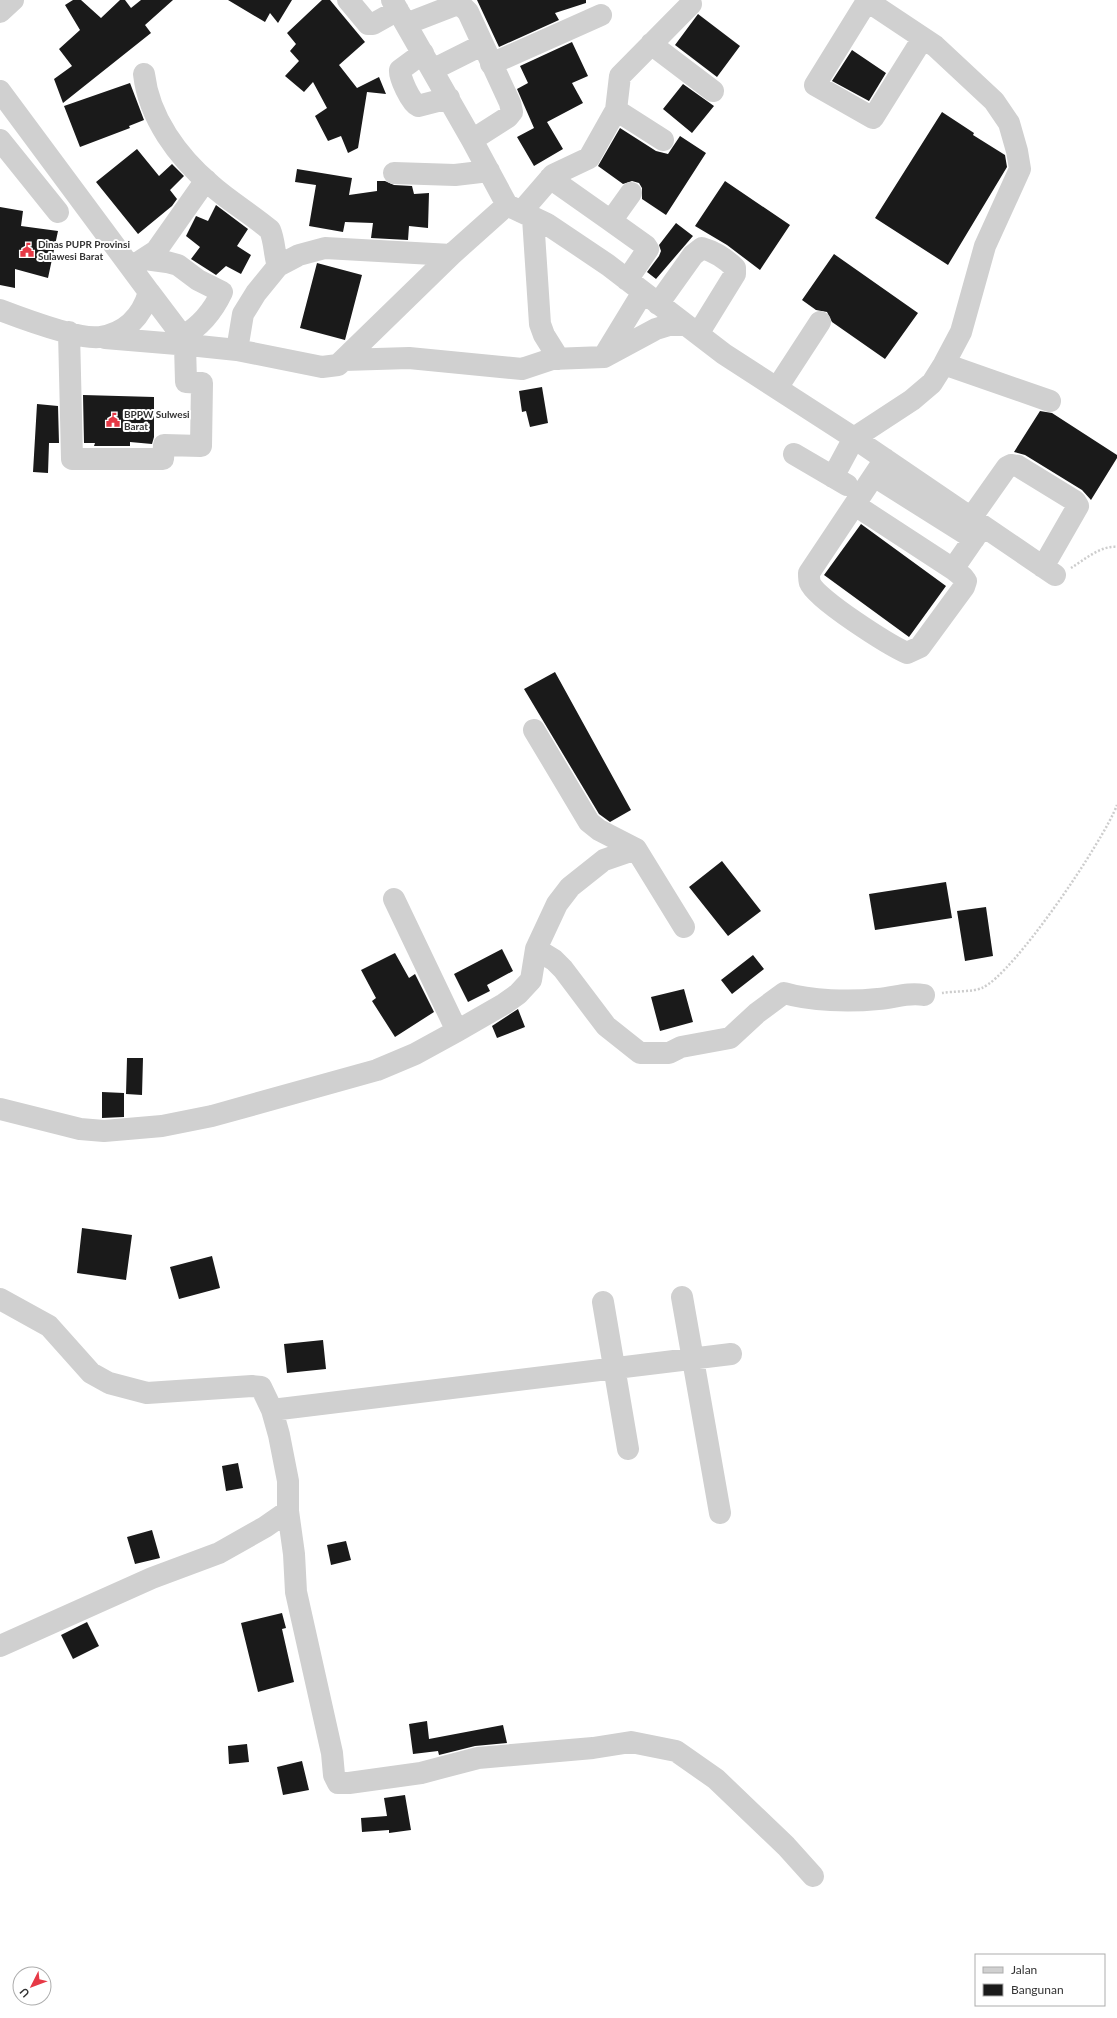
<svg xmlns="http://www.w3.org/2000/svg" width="1117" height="2018" font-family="Lato,sans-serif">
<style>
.building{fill:#1a1a1a}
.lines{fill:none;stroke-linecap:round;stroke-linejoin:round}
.path{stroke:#cdcdcd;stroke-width:2.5;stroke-dasharray:2 2;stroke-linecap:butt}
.minor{stroke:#d0d0d0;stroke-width:22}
.labels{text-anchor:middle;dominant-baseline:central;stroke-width:4;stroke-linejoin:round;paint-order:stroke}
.poi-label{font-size:10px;font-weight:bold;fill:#333;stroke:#fff;text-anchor:start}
</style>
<rect width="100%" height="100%" fill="#fff"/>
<path class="building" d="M73 0H81L101 18 120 0H125L131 8 141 0H173L145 25 151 33 63 103 54 79 72 66 59 49 80 30 65 5Z
M228 0H292L278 23 270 13 265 22Z
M322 0H330L365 42 339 65 357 88 379 77 386 94 367 92 358 148 348 153 341 136 328 141 315 116 327 108 313 82 304 92 285 76 299 61 290 51 296 44 287 33Z
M477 0H586V3L555 13 559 20 499 47Z
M698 14 740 46 717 77 675 45Z
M572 42 588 76 572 83 583 103 547 122 563 149 534 166 517 137 534 128 517 89 528 83 520 66Z
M852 50 886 73 869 101 832 81Z
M130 83 144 120 129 126 130 128 80 147 64 106Z
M683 84 714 106 692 133 663 109Z
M942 112 974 133 973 135 1005 155 1007 167 948 265 875 218Z
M620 128 656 151 668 154 680 136 706 153 666 215 642 199V188L639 183 632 181 623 184 598 166Z
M137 149 159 176 172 164 184 176 170 190 177 199 172 206 138 234 96 182Z
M297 169 352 178 349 195 377 191V181H385L394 185 412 186 414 194 429 193 428 228 409 226 408 240 371 238 373 223 345 222 343 232 309 226 316 185 295 182Z
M725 181 790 225 760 270 727 245 695 226Z
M216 205 248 229 237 246 251 255 241 274 226 266 216 275 191 259 200 247 186 236 196 216 208 221Z
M0 207 23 211 21 226 58 231 48 278 15 269V288L0 285Z
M676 223 693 236 656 279 647 272 659 256 661 251 659 245Z
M834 254 918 313 885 359 832 322 827 312 816 310 802 300Z
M317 263 362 275 345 340 300 328Z
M542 387 548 423 530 427 526 411 522 412 519 391Z
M83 395 154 397V437L152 444 130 442V446H94L95 443H84Z
M37 404 58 406 59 443H49L48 473 33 472Z
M1040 411 1052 413 1117 455V458L1091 500 1082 490 1025 455 1014 452Z
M861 524 946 586 909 637 824 575Z
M555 672 631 810 610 822 599 814 524 689Z
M722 861 761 911 728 936 689 887Z
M946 882 952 918 875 930 869 894Z
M986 907 993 956 965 961 957 911Z
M502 949 513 971 487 985 490 991 468 1002 454 974Z
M395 953 409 978 415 974 434 1012 395 1037 372 1001 376 998 361 970Z
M753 955 764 969 732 994 721 980Z
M684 989 693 1022 660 1031 651 997Z
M518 1009 525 1027 497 1038 492 1026Z
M127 1058H143L142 1095 126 1094Z
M102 1092 124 1093V1117L102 1118Z
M82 1228 132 1235 126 1280 77 1273Z
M212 1256 220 1288 179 1299 170 1267Z
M323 1340 326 1369 287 1373 284 1344Z
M238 1463 243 1488 226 1491 222 1466Z
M152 1530 160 1558 135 1564 127 1537Z
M346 1541 351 1560 331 1565 327 1545Z
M282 1613 286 1628 282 1629 294 1682 258 1692 241 1623Z
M87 1622 99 1646 73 1659 61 1635Z
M427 1721 429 1739 503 1725 507 1743 475 1746 439 1755 438 1751 413 1754 409 1724Z
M247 1744 249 1762 229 1764 228 1746Z
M302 1761 309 1790 283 1795 277 1767Z
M405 1795 411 1830 389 1833V1830L362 1832 361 1818 387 1816 384 1798Z"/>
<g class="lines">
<path class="path" d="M1071 568C1084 560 1101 545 1117 547
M942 993C953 991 973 992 982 988 1014 974 1104 840 1117 805"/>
<path class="minor" d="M348 0 368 24H373L398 10
M392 0 472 140 507 205 547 224 608 265 724 354 854 438 1055 575
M867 1 815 85 873 118 923 38
M0 12 13 0
M406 24 455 5H461L468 12 510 103 512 112 508 117 472 140
M651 44 713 91
M423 53 400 70C399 77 411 103 418 106L449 98
M491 64 601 15
M432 70 482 45
M144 74C149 118 178 157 211 185 229 201 251 214 270 230 275 242 274 254 278 266
M0 91 149 292C142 316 126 333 100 337 80 340 21 318 0 310
M616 110 663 140
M0 140 58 212
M394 173 455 175 489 171
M550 178 611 221
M521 212 553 175 589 158 616 110 620 76 691 4
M533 218 540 324 544 335 559 359
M145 259 167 262 178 265 198 280 222 292C213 311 201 326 183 336
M136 264 156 251 206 180
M627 280 648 249 646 246 611 221 631 193
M149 292 189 345 237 350 322 367 338 365 451 255 507 205
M658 304 693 255 702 248C716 252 725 258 735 268V274L698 334
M69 332 72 459H163L164 445 201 446 202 383 186 382 185 345
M105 338 189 345
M237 350 243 314 256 293 278 266 299 255 325 248 451 255
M604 356 643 292
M344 360 409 358 522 369 552 359 604 357 656 329 669 325H686
M944 364 1050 401
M777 388 820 322
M794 454 847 485
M874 476 974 539
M833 477 854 438 912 400 932 383 944 364 961 332 985 246 1020 169 1017 151 1009 123 994 101 935 46 866 0
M855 505 953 569 963 577 966 581 964 587 920 647 907 653C889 645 816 599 810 583 809 580 809 576 809 573 834 535 860 497 885 459
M971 518 1007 467 1011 465 1018 466 1075 501 1078 506 1043 567
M953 569 982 527
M636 849 684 927
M394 899 457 1031
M536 949 554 960 563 969 606 1026 640 1053H669L681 1047 730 1038 757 1013 784 993C811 1001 850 1002 878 999 894 998 907 992 924 995
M0 1109 80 1129 104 1131 162 1126 212 1116 377 1070 415 1054 457 1031 504 1004 518 994 531 980 536 949 557 904 570 887 604 860 636 849 599 830 589 822 534 730
M682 1297 720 1513
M0 1299 49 1326 91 1373 109 1383 147 1393 252 1386 261 1387 272 1410 279 1435 288 1481V1511L294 1554 296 1592 332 1753 334 1775 338 1783H349L421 1773 478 1758 593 1748 631 1742 676 1751 716 1779 786 1846 813 1876
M603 1302 628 1449
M272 1410 731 1354
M0 1646 152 1578 219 1553 265 1527 288 1511"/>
</g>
<defs>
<symbol id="civic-bare" viewBox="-9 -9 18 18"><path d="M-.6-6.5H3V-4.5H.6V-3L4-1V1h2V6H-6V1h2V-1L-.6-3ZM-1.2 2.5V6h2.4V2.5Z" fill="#e63946" stroke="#fff" stroke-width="2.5" paint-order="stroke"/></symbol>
</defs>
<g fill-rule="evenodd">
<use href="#civic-bare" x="17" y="240" width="20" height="20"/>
<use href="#civic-bare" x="103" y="410" width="20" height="20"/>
</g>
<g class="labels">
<g class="poi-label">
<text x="38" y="244">Dinas PUPR Provinsi<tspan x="38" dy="12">Sulawesi Barat</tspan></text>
<text x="124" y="414">BPPW Sulwesi<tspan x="124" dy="12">Barat</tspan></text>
</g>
</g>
<rect x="975" y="1954" width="130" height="52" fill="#ffffff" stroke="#adadad"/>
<rect x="983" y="1967" width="20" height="6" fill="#d0d0d0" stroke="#adadad"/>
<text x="1011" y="1974" font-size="12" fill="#333333">Jalan</text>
<rect x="983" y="1984" width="20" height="12" fill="#1a1a1a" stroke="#adadad"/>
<text x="1011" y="1994" font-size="12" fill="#333333">Bangunan</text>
<g transform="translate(32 1986) rotate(228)"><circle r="19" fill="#ffffff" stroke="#adadad"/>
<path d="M0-3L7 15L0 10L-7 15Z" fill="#e63946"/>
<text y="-6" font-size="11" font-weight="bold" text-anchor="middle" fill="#333333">U</text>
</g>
</svg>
